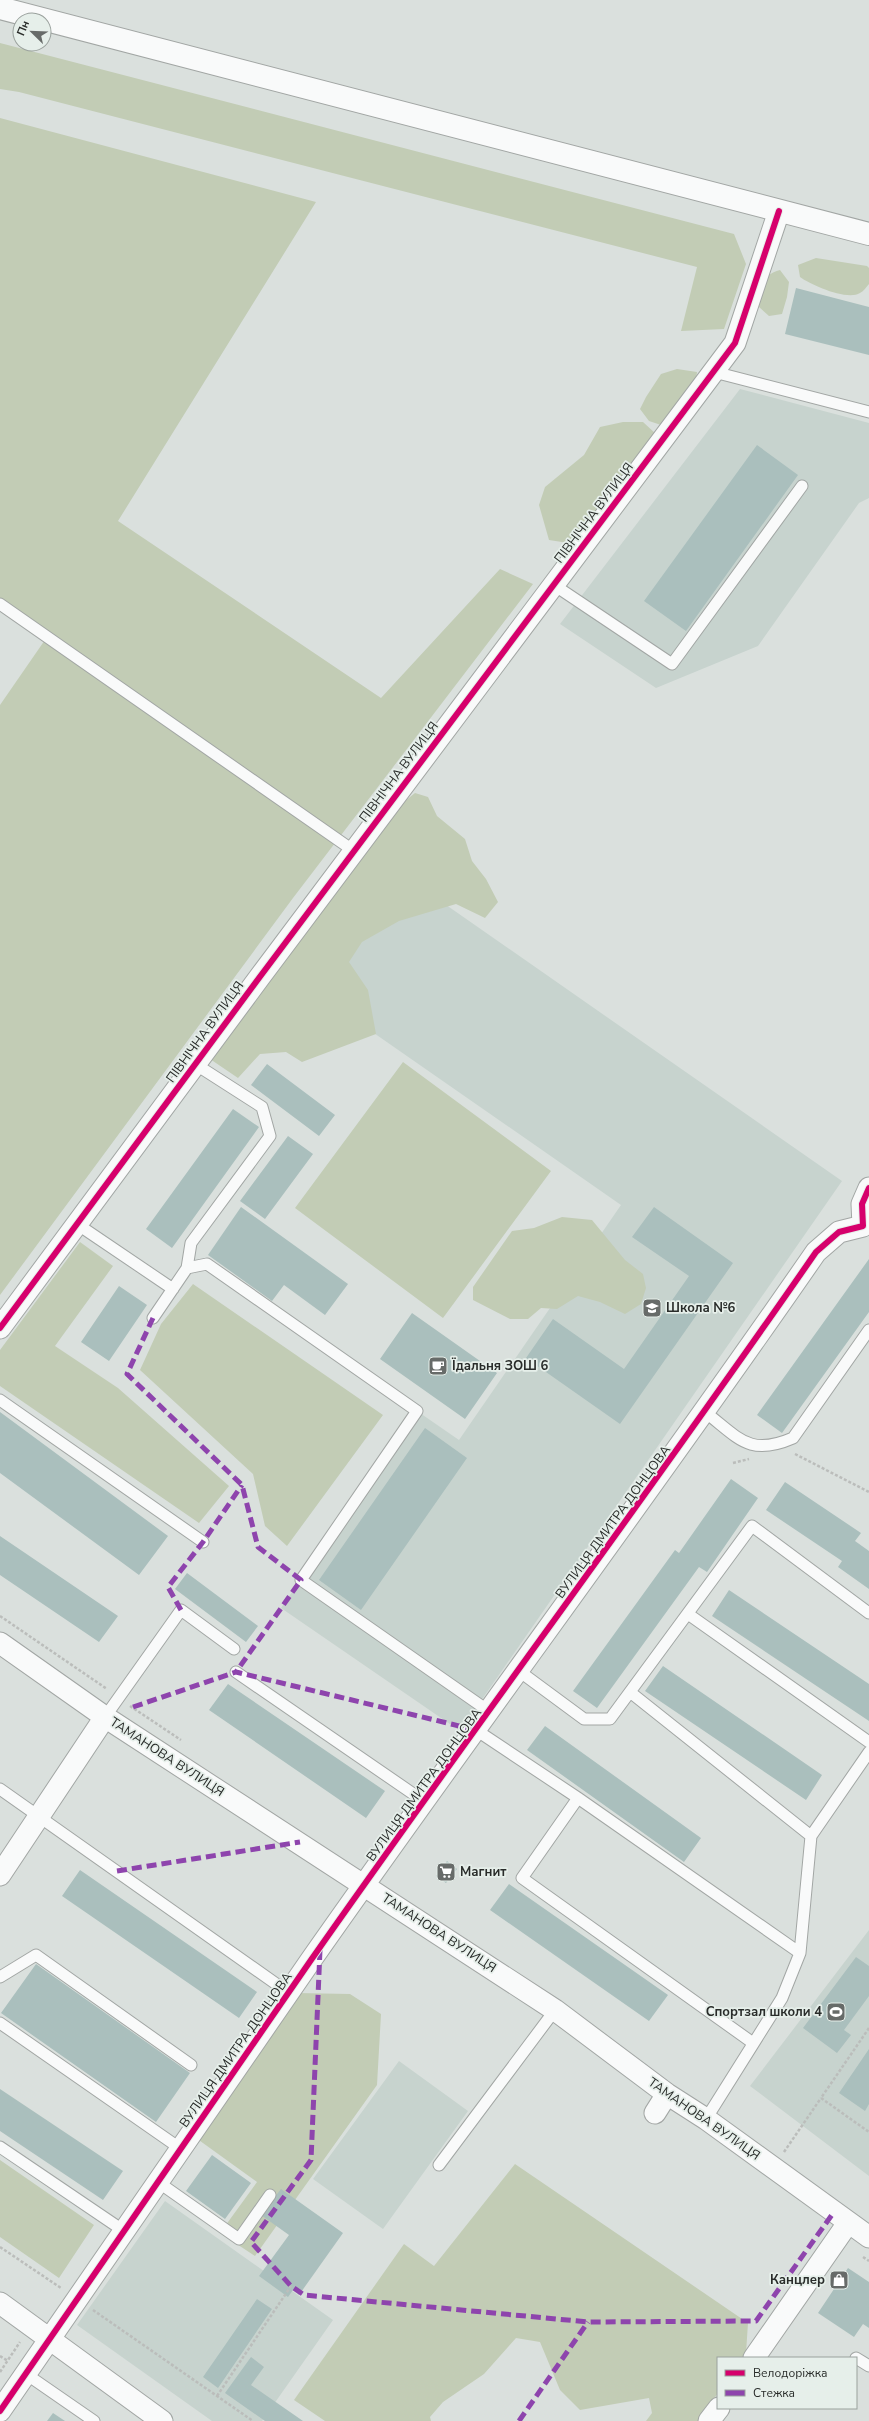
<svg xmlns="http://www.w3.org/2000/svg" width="869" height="2421" font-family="'Nunito Sans',sans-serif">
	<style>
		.built { fill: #c7d3ce }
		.green { fill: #c2ccb5 }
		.building { fill: #aabfbd }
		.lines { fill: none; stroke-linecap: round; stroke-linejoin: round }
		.lane-casing { stroke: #a2a6a4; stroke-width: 13 }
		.street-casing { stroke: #a2a6a4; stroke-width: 23 }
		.secondary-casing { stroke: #a2a6a4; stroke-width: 24 }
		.path { stroke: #bbbdbb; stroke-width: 2.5; stroke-dasharray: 3 2; stroke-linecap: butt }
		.lane { stroke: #f9fafa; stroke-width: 11 }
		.street { stroke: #f9fafa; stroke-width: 21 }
		.secondary { stroke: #f9fafa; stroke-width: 22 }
		.quiet { stroke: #8e44ad; stroke-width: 5; stroke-dasharray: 10 5; stroke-linecap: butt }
		.cycleway-casing { stroke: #e6efea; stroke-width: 8 }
		.cycleway { stroke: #d6006c; stroke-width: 6 }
		.labels { text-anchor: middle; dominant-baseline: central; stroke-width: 3.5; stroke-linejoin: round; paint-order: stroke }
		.street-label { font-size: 13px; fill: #292c2a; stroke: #e6efea }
		.poi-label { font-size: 13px; font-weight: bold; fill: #292c2a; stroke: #e6efea; text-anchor: start }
	</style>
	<rect width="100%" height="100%" fill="#dae0dd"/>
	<path class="built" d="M740 389 869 423V498L859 503 758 646 656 688 560 624Z
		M386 863 842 1181 460 1731 281 1608 417 1411 459 1440 621 1205 302 983Z
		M869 1930V2176L750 2086Z
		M399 2061 468 2111 383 2229 313 2179Z
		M165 2201 333 2320 262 2421H212L77 2325Z"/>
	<path class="green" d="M0 43 734 234 746 264 724 329 681 331 697 267 19 92 0 89Z
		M0 118 316 202 118 521 381 698 500 569 533 584 293 898 0 1295V705L47 637 0 606Z
		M816 258 867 266 869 268V284C866 287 864 291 860 293 847 301 811 285 800 277L798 265Z
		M780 270 789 282 787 297 782 314 769 316 759 307C758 290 762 274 780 270Z
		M677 369 697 372 696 380 661 425 649 421 640 409 646 397 661 374Z
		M623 422H643L656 434 575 544 549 540 539 505 545 487 584 455 600 427Z
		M415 793 428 797 437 816 465 839 472 861 486 879 498 902 485 918 456 904 399 921 362 942 349 962 368 990 376 1034 302 1062 286 1052 260 1054 238 1078 210 1059 399 806Z
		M403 1062 551 1171 443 1318 295 1208Z
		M562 1217 592 1220 625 1260 643 1274 646 1288 641 1304 625 1314 600 1302 578 1296 557 1309 541 1308 528 1319H510L473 1300V1287L512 1231 534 1228Z
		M80 1242 113 1266 55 1346 118 1388 229 1486 199 1523 0 1386V1350Z
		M193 1284 383 1415 287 1546 265 1526 253 1474 140 1370 161 1324Z
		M296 1993 350 1994 381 2014 377 2085 255 2256 220 2233 257 2182 196 2138Z
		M0 2160 94 2225 59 2278 0 2237Z
		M515 2164 748 2323 746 2353 743 2358H718V2393L698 2421H646L652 2413 649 2398 580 2410 560 2390 540 2342 516 2338 484 2374 443 2402 430 2417 431 2421H325L294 2400 404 2244 434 2266Z"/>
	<path class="building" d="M796 288 869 307V355L785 334Z
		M757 445 798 475 686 631 644 601Z
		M267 1064 335 1115 319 1136 251 1085Z
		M233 1109 259 1127 172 1248 146 1229Z
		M288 1136 313 1154 265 1219 240 1201Z
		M241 1207 348 1284 325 1315 284 1285 272 1301 208 1255Z
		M654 1207 733 1263 620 1424 526 1358 553 1319 624 1369 689 1276 632 1237Z
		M869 1259V1312L782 1433 757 1415Z
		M119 1286 147 1305 109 1361 81 1342Z
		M412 1313 497 1373 465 1419 380 1359Z
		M0 1412 168 1536 139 1575 0 1473Z
		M425 1428 467 1458 361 1610 319 1580Z
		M731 1479 758 1498 707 1572 699 1567 597 1708 573 1691 675 1550 679 1553Z
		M785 1482 861 1533 855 1541 869 1551V1589L838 1567 842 1561 766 1510Z
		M0 1536 118 1616 99 1642 0 1575Z
		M187 1573 258 1626 246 1642 175 1589Z
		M729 1590 869 1684V1721L712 1616Z
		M663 1666 822 1775 806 1800 645 1691Z
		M228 1684 385 1791 366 1818 209 1710Z
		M545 1726 701 1838 684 1862 527 1750Z
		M447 1861 457 1869 446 1883 436 1876Z
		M80 1870 257 1992 239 2018 62 1896Z
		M509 1884 668 1995 649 2021 490 1910Z
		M856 1957 869 1966V1996L844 2030 851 2035 837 2053 803 2028Z
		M36 1964 190 2073 156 2122 1 2013Z
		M869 2049V2104L865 2111 839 2093Z
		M0 2089 123 2171 103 2200 0 2131Z
		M212 2155 251 2183 225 2219 186 2191Z
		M281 2189 343 2233 299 2295 293 2290 288 2297 259 2276 289 2235 261 2215Z
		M848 2268 869 2282V2328L863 2324 854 2337 818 2313Z
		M257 2299 272 2309 218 2388 203 2377Z
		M251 2357 264 2367 251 2385 303 2421H265L225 2393Z
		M53 2413 65 2421H47Z"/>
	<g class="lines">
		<defs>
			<path id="lane" d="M714 372 869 412
				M554 585 672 664 802 486
				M0 604 354 851
				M77 1224 173 1289
				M187 1268 207 1264 417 1411 301 1580 490 1712
				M153 1318 187 1268 191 1243 270 1136 262 1107 195 1064
				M0 1400 203 1542
				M705 1412C739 1438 749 1457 793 1438L869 1330
				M688 1614 869 1742
				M519 1671 584 1719H610L752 1526 869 1613
				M236 1672 425 1802
				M630 1692 811 1836
				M105 1717 181 1610 234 1649
				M476 1730 578 1798 800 1953
				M0 1789 289 1993
				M578 1798 522 1878 753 2043
				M0 1977 36 1955 191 2065
				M0 2023 181 2149
				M706 2119 782 1998 800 1953 811 1836 869 1752
				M0 2147 124 2231
				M439 2165 555 2010
				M158 2182 239 2239 270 2195
				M856 2358 869 2366
				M26 2374 94 2421"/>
			<path id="street" d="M0 1328 259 978 735 343 779 211
				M0 1643 105 1717 555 2010 667 2094 706 2119 869 2237
				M0 1875 105 1717
				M655 2113 667 2094
				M0 2303 162 2421
				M754 2358 848 2223
				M0 2411C104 2261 207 2110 311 1960 477 1723 651 1491 816 1252L839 1232 863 1226 862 1204 869 1188
				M709 2421 719 2408"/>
			<path id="secondary" d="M0 8 869 234"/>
		</defs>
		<use href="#lane" class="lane-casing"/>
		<use href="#street" class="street-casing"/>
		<use href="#secondary" class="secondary-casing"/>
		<path class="path" d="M795 1454 869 1492
			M733 1463 749 1459
			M0 1616 107 1689
			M130 1706 181 1740
			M869 2028 821 2098 869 2132
			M784 2152 821 2098
			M0 2247 61 2288
			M863 2257 869 2261
			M93 2310 253 2421
			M0 2356 8 2361
			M0 2372 20 2342
			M217 2396 291 2286"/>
		<use href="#lane" class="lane"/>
		<use href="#street" class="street"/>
		<use href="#secondary" class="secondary"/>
		<path class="quiet" d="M153 1318 127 1374 242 1485 258 1547 301 1580 236 1672
			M181 1610 168 1587 203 1542 242 1485
			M133 1707 236 1672 476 1730
			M117 1871 300 1842
			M320 1950 311 2160 251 2242 291 2286 304 2295 588 2322 756 2321 834 2212
			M519 2421 588 2322"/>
		<defs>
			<path id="cycleway" d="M0 1328 259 978 735 343 779 211
				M0 2411C104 2261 207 2110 311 1960 477 1723 651 1491 816 1252L839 1232 863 1226 862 1204 869 1188"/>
		</defs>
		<use href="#cycleway" class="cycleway-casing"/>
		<use href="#cycleway" class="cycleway"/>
	</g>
	<defs>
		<symbol id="school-square" viewBox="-11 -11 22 22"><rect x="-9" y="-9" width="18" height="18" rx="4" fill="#676b69" stroke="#e6efea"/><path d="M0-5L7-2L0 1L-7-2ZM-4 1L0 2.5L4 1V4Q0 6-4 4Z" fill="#fff"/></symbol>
		<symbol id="cafe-square" viewBox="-11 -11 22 22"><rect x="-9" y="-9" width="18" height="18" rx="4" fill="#676b69" stroke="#e6efea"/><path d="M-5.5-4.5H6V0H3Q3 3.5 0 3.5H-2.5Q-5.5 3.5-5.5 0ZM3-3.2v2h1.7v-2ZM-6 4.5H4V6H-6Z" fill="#fff"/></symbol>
		<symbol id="supermarket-square" viewBox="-11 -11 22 22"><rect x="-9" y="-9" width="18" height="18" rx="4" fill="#676b69" stroke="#e6efea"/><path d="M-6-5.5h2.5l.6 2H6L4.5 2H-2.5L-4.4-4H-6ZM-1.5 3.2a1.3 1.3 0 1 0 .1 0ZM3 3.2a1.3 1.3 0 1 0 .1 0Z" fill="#fff"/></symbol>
		<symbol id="stadium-square" viewBox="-11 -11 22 22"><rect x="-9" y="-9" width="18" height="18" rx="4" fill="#676b69" stroke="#e6efea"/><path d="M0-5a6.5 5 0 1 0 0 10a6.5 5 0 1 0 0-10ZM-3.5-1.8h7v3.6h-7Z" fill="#fff"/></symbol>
		<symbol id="shop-square" viewBox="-11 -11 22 22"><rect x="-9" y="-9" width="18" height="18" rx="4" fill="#676b69" stroke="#e6efea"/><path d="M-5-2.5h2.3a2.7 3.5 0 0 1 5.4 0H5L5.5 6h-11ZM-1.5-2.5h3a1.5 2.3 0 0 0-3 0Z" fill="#fff"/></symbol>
	</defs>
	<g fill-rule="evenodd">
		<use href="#school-square" x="641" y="1297" width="22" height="22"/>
		<use href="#cafe-square" x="427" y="1355" width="22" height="22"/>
		<use href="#supermarket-square" x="435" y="1861" width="22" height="22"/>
		<use href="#stadium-square" x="825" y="2001" width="22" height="22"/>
		<use href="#shop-square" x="828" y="2269" width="22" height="22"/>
	</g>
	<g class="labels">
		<g class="street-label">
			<text transform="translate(594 513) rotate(-53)">ПІВНІЧНА ВУЛИЦЯ</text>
			<text transform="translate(399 772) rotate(-53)">ПІВНІЧНА ВУЛИЦЯ</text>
			<text transform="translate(205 1032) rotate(-54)">ПІВНІЧНА ВУЛИЦЯ</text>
			<text transform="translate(613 1522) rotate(-54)">ВУЛИЦЯ ДМИТРА ДОНЦОВА</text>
			<text transform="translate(167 1757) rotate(33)">ТАМАНОВА ВУЛИЦЯ</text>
			<text transform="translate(424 1785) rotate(-54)">ВУЛИЦЯ ДМИТРА ДОНЦОВА</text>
			<text transform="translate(439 1933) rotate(33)">ТАМАНОВА ВУЛИЦЯ</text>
			<text transform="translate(236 2050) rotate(-55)">ВУЛИЦЯ ДМИТРА ДОНЦОВА</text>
			<text transform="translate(704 2119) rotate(35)">ТАМАНОВА ВУЛИЦЯ</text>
		</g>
		<g class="poi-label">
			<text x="666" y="1308">Школа №6</text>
			<text x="452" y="1366">Їдальня ЗОШ 6</text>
			<text x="460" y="1872">Магнит</text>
			<text x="822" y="2012" text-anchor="end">Спортзал школи 4</text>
			<text x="825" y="2280" text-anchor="end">Канцлер</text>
		</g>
	</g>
	<rect x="717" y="2357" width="140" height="52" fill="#e6efea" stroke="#9aa19d"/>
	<rect x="725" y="2370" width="20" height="6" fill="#d6006c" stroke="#9aa19d"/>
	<text x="753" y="2377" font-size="12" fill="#292c2a">Велодоріжка</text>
	<rect x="725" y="2390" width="20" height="6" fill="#8e44ad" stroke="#9aa19d"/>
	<text x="753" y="2397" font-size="12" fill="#292c2a">Стежка</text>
	<g transform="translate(32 32) rotate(293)"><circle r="19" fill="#e6efea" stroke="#9aa19d"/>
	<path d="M0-3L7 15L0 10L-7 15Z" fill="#676b69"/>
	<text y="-6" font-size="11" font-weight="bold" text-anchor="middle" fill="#292c2a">Пн</text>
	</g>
</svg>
